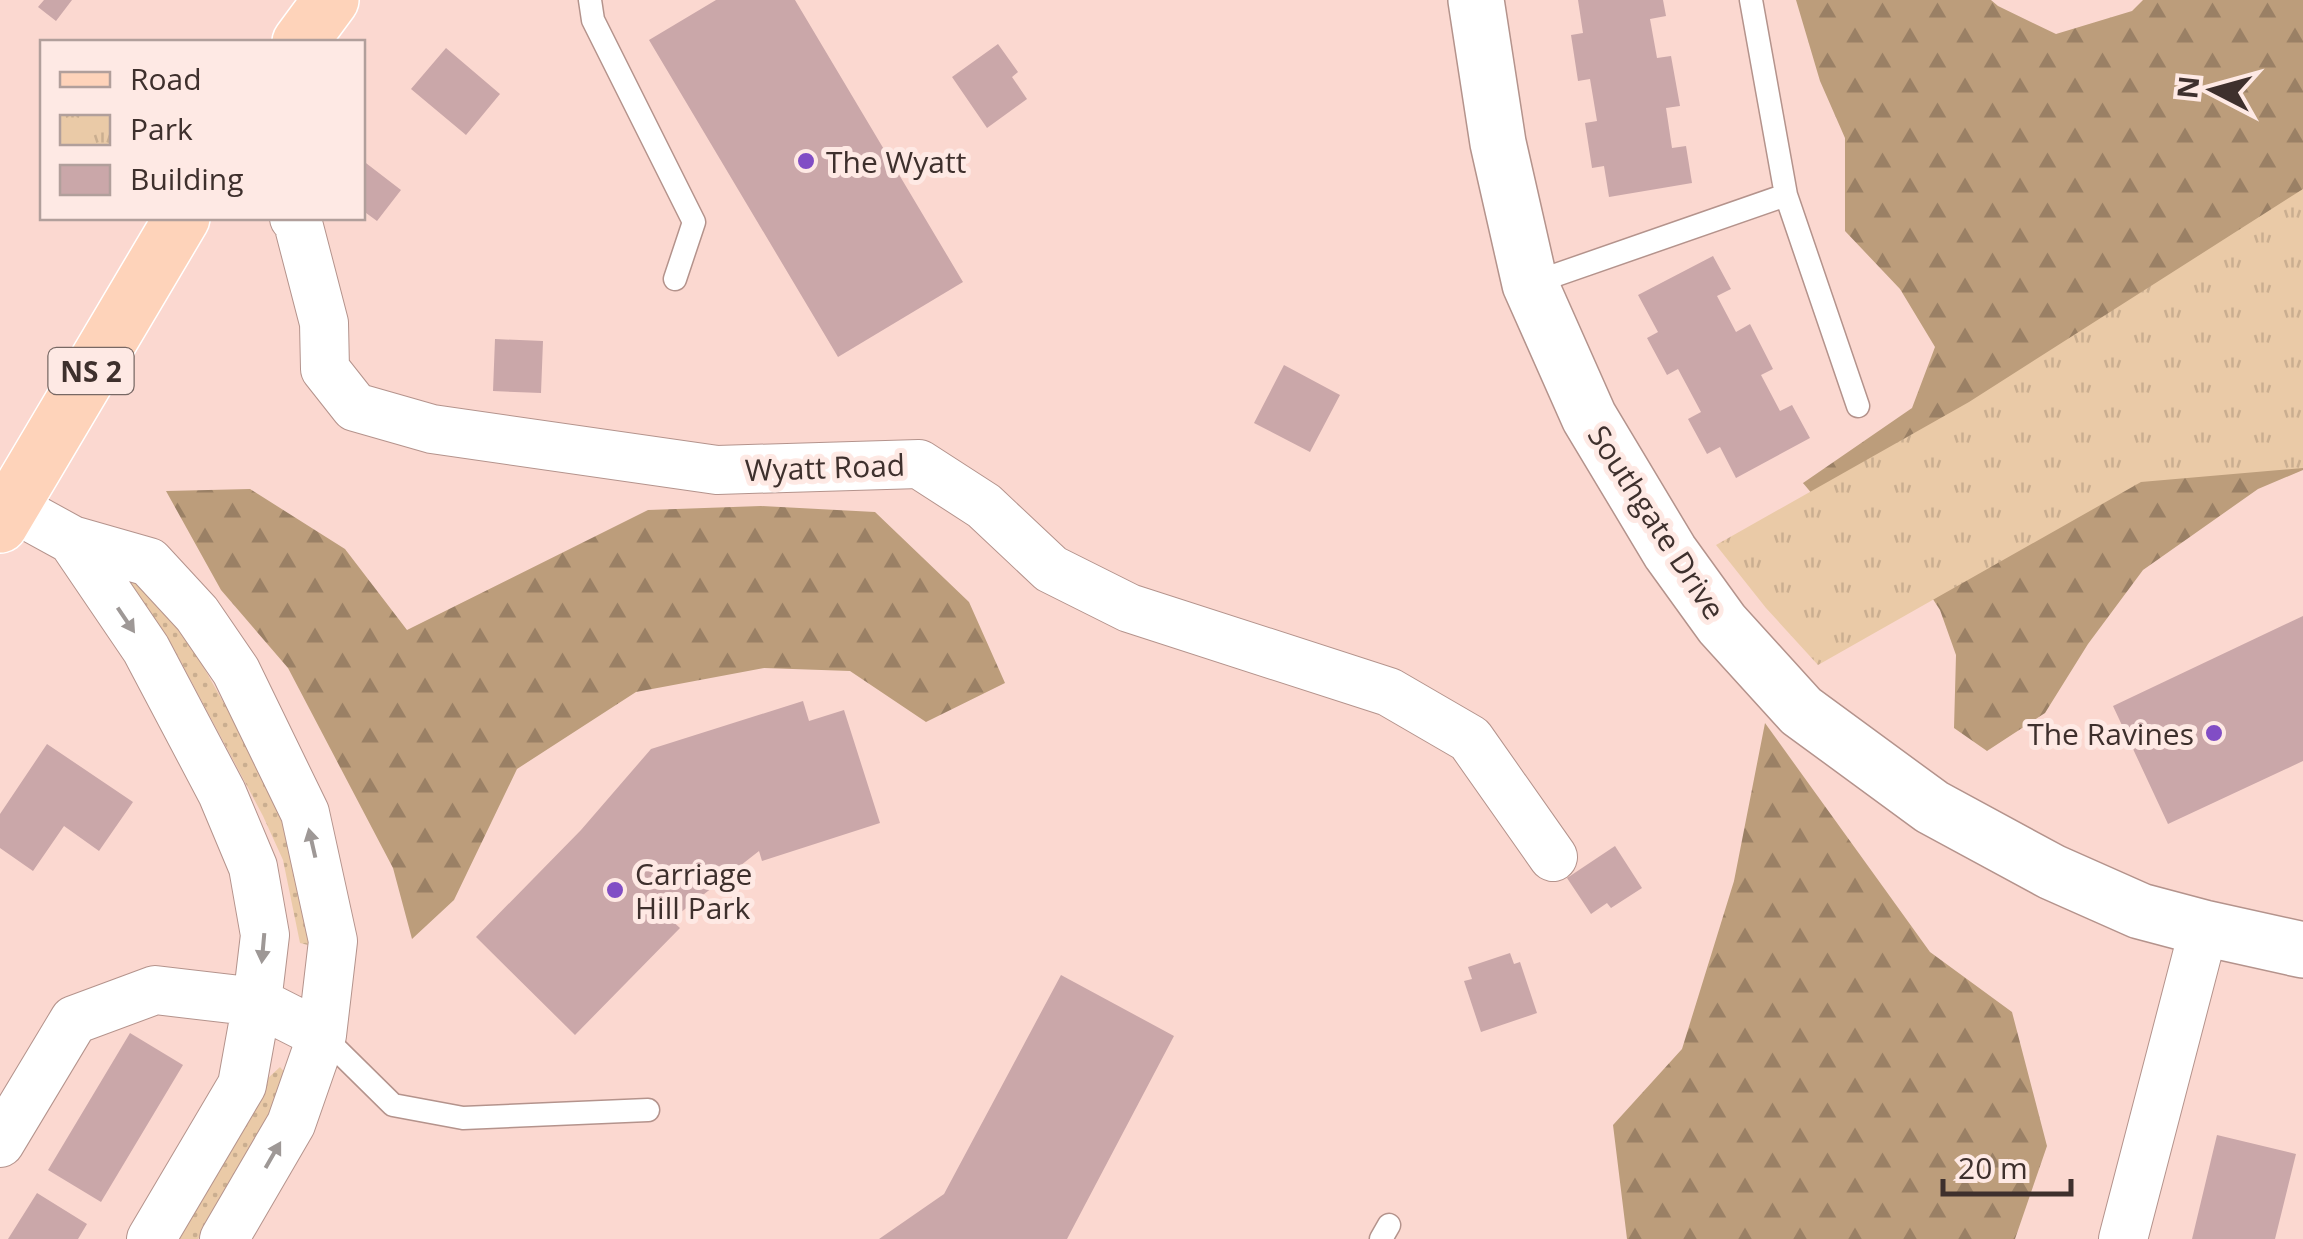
<svg xmlns="http://www.w3.org/2000/svg" width="2303" height="1239" font-family="'Open Sans',sans-serif">
	<style>
		.grass { fill: url(#grass-dots) }
		.forest { fill: url(#forest-firs) }
		.park { fill: url(#park-tufts) }
		.building { fill: #caa7a9 }
		.lines { fill: none; stroke-linecap: round; stroke-linejoin: round }
		.service-casing { stroke: #b4938c; stroke-width: 25 }
		.minor-casing { stroke: #b4938c; stroke-width: 50 }
		.tertiary-casing { stroke: #b4938c; stroke-width: 58 }
		.primary-casing { stroke: #fff; stroke-width: 58 }
		.service { stroke: #fff; stroke-width: 22 }
		.minor { stroke: #fff; stroke-width: 48 }
		.tertiary { stroke: #fff; stroke-width: 55 }
		.primary { stroke: #fed3ba; stroke-width: 55 }
		.oneway { fill: #9e9896 }
		.poi-dot { fill: #814dc5; stroke: #fee9e4; stroke-width: 4 }
		.labels { text-anchor: middle; dominant-baseline: central; stroke-width: 10; stroke-linejoin: round; paint-order: stroke }
		.shield { fill: #fee9e4; stroke: #786864; stroke-width: 2.5 }
		.shield-label { font-size: 28px; font-weight: bold; fill: #3e302d }
		.poi-label { font-size: 30px; fill: #3e302d; stroke: #fee9e4; text-anchor: start }
		.street-label { font-size: 30px; fill: #3e302d; stroke: #fee9e4 }
	</style>
	<defs>
		<pattern id="grass-dots" width="8" height="8" patternUnits="userSpaceOnUse" patternTransform="scale(2.5)"><rect width="8" height="8" fill="#eacaa7"/><path d="M2 2h.1M6 6h.1" fill="none" stroke="#caae90" stroke-width="1.8" stroke-linecap="round"/></pattern>
		<pattern id="forest-firs" width="22" height="20" patternUnits="userSpaceOnUse" patternTransform="scale(2.5)"><rect width="22" height="20" fill="#bc9d7b"/><path d="M5 1l3.5 6h-7zM16 11l3.5 6h-7z" fill="#9a8065"/></pattern>
		<pattern id="park-tufts" width="24" height="20" patternUnits="userSpaceOnUse" patternTransform="scale(2.5)"><rect width="24" height="20" fill="#eacaa7"/><path d="M3 7l-1-3M5 7V3M7 7l1-3M15 17l-1-3M17 17v-4M19 17l1-3" fill="none" stroke="#caae90"/></pattern>
	</defs>
	<rect width="100%" height="100%" fill="#fbd8d0"/>
	<path class="grass" d="M117 568 147 586 173 613 278 799 312 946 300 943 283 860 263 816 174 649Z
		M280 1067 288 1076 286 1088 198 1239H177L267 1079Z"/>
	<path class="forest" d="M1796 0H1991L1998 6 2056 34 2132 11 2143 0H2303V470L2258 489 2143 570 2088 644 2045 713 1987 751 1954 728 1956 655 1940 610 1899 547 1839 526 1803 483 1912 408 1935 347 1900 289 1845 231V138L1820 81Z
		M250 489 345 549 407 630 648 510 761 506 875 512 969 602 1005 683 926 722 850 671 764 668 636 692 517 769 454 900 412 939 393 868 288 668 221 590 166 491Z
		M1765 723 1930 952 2012 1012 2047 1146 2015 1239H1627L1613 1125 1682 1049 1734 881Z"/>
	<path class="park" d="M2303 189V468L2141 482 1818 665 1766 608 1716 545 1969 402Z"/>
	<path class="building" d="M44 0H72L56 21 38 7Z
		M716 0H795L963 282 838 357 649 40Z
		M1578 0H1663L1666 16 1650 19 1657 58 1671 56 1680 106 1666 108 1672 148 1686 146 1692 183 1609 197 1604 166 1592 168 1585 123 1597 121 1590 79 1578 81 1571 35 1583 33Z
		M998 44 1018 72 1012 77 1027 99 987 128 952 77Z
		M446 48 500 94 466 135 411 89Z
		M362 160 401 190 377 221 362 210Z
		M1713 256 1731 289 1717 296 1736 332 1750 324 1773 369 1761 375 1780 411 1792 405 1810 438 1736 478 1720 447 1707 454 1688 419 1701 412 1678 369 1667 375 1647 338 1658 332 1638 295Z
		M495 339 543 341 541 393 493 391Z
		M1284 365 1340 395 1310 452 1254 423Z
		M2303 616V761L2168 824 2113 706Z
		M803 701 809 721 844 710 880 823 762 861 759 851 671 920 680 928 575 1035 476 937 581 830 651 749Z
		M47 744 133 802 99 851 64 826 33 871 0 848V814Z
		M1615 846 1642 888 1611 908 1607 903 1591 914 1567 878Z
		M1510 953 1514 964 1520 962 1537 1013 1481 1032 1464 981 1472 979 1468 967Z
		M1061 975 1174 1036 1067 1239H879L944 1194Z
		M130 1033 183 1065 101 1202 48 1170Z
		M2217 1135 2296 1154 2275 1239H2192Z
		M37 1193 87 1224 78 1239H8Z"/>
	<g class="lines">
		<defs>
			<path id="service" d="M590 0 593 20 694 222 675 279
				M1751 0 1786 195 1858 406
				M1530 284 1786 195
				M322 1035 393 1105 463 1118 648 1110
				M1381 1239 1389 1225"/>
			<path id="minor" d="M294 218 298 223 324 323 325 369 355 407 432 429 717 470 919 464 984 506 1051 569 1129 608 1389 692 1470 739 1553 857
				M10 506 72 540 149 562 197 614 236 671 305 813 333 941 322 1035 291 1124 224 1239
				M72 540 146 649 222 793 253 867 265 935 257 1002 242 1085 151 1239
				M0 1143 74 1020 155 990 257 1002 322 1035
				M2123 1239 2204 928"/>
			<path id="tertiary" d="M1476 0 1498 143 1530 284 1589 417 1670 552 1722 624 1801 711 1932 807 2052 872 2140 911 2204 928 2303 950"/>
			<path id="primary" d="M300 42 331 0
				M0 525 182 218"/>
		</defs>
		<use href="#service" class="service-casing"/>
		<use href="#minor" class="minor-casing"/>
		<use href="#tertiary" class="tertiary-casing"/>
		<use href="#primary" class="primary-casing"/>
		<use href="#service" class="service"/>
		<use href="#minor" class="minor"/>
		<use href="#tertiary" class="tertiary"/>
		<use href="#primary" class="primary"/>
	</g>
	<defs><path id="oneway-solid" d="M-6-.8H1V-3.2L6.5 0L1 3.2V.8H-6Z" transform="scale(2.5)"/></defs>
	<g class="oneway">
		<use href="#oneway-solid" transform="translate(126 620) rotate(56)"/>
		<use href="#oneway-solid" transform="translate(312 843) rotate(-103)"/>
		<use href="#oneway-solid" transform="translate(263 948) rotate(95)"/>
		<use href="#oneway-solid" transform="translate(273 1155) rotate(-60)"/>
	</g>
	<g class="poi-dot">
		<circle cx="806" cy="161" r="10"/>
		<circle cx="2214" cy="733" r="10"/>
		<circle cx="615" cy="890" r="10"/>
	</g>
	<g class="labels">
		<rect class="shield" x="48.5" y="348" width="85" height="46" rx="8"/>
		<g class="shield-label">
			<text x="91" y="371">NS 2</text>
		</g>
		<g class="poi-label">
			<text x="826" y="161">The Wyatt</text>
			<text x="2194" y="733" text-anchor="end">The Ravines</text>
			<text x="635" y="873">Carriage<tspan x="635" dy="34">Hill Park</tspan></text>
		</g>
		<g class="street-label">
			<text transform="translate(825 467) rotate(-2)">Wyatt Road</text>
			<text transform="translate(1657 522) rotate(57)">Southgate Drive</text>
		</g>
	</g>
	<rect x="40" y="40" width="325" height="180" fill="#fee9e4" stroke="#b19f9b" stroke-width="2.5"/>
	<rect x="60" y="72" width="50" height="15" fill="#fed3ba" stroke="#b19f9b" stroke-width="2.5"/>
	<text x="130" y="90" font-size="30" fill="#3e302d">Road</text>
	<rect x="60" y="115" width="50" height="30" fill="url(#park-tufts)" stroke="#b19f9b" stroke-width="2.5"/>
	<text x="130" y="140" font-size="30" fill="#3e302d">Park</text>
	<rect x="60" y="165" width="50" height="30" fill="#caa7a9" stroke="#b19f9b" stroke-width="2.5"/>
	<text x="130" y="190" font-size="30" fill="#3e302d">Building</text>
	<g transform="translate(2213 90) rotate(276)" stroke="#fee9e4" stroke-width="8" paint-order="stroke">
	<path d="M0-8L18 38L0 25L-18 38Z" fill="#3e302d"/>
	<text y="-15" font-size="28" font-weight="bold" text-anchor="middle" fill="#3e302d">N</text>
	</g>
	<path d="M1943 1179v15h128v-15" fill="none" stroke="#3e302d" stroke-width="5"/>
	<text x="1958" y="1179" font-size="30" fill="#3e302d" stroke="#fee9e4" stroke-width="8" paint-order="stroke">20 m</text>
</svg>
